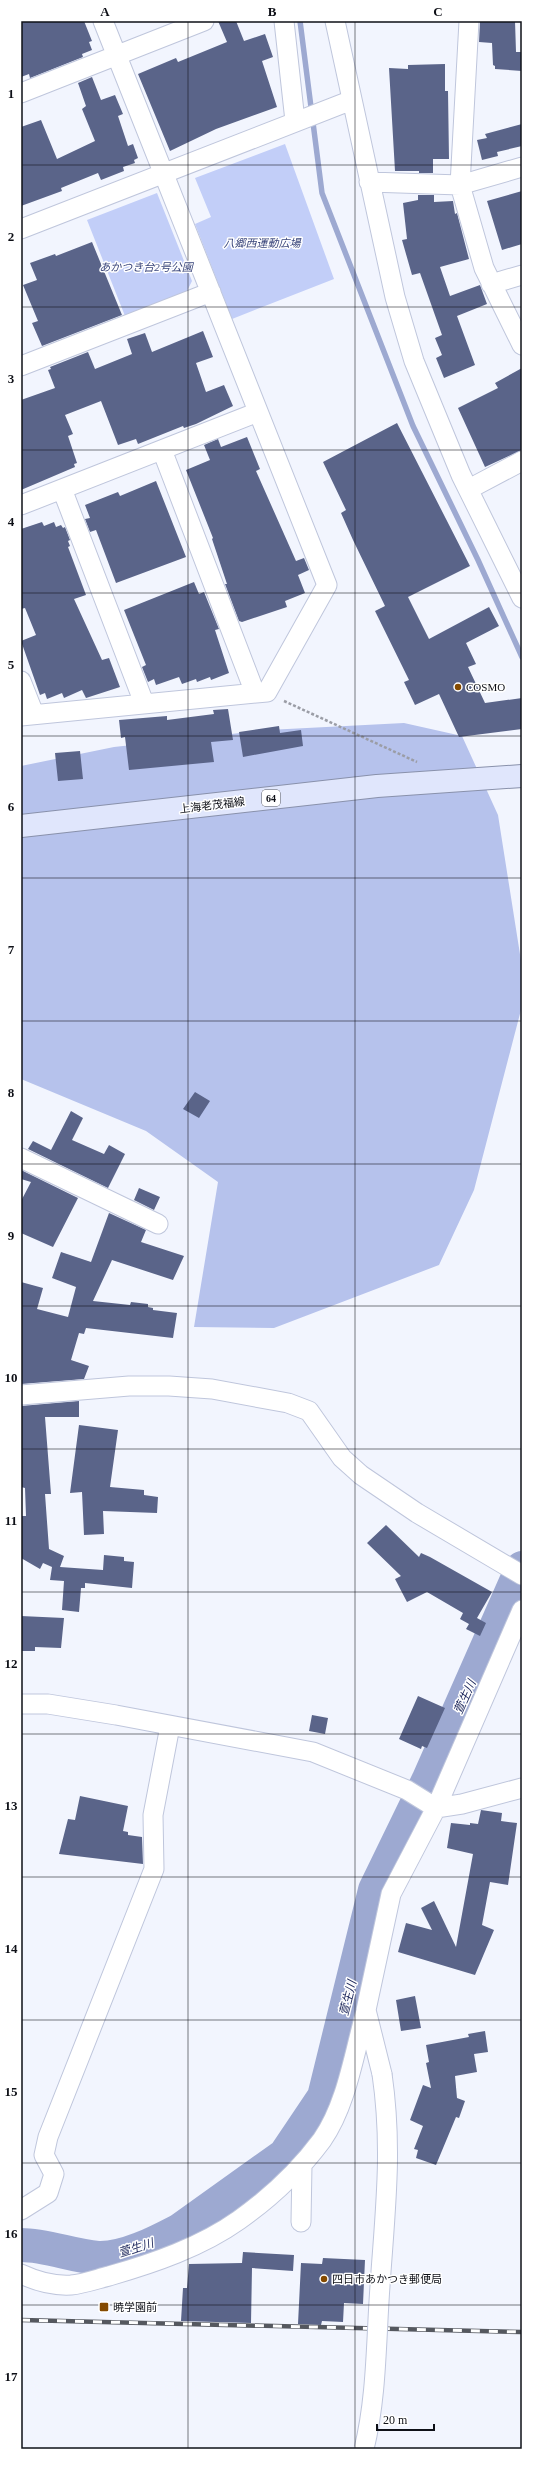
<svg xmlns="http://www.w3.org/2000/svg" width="543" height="2470" font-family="'Times New Roman','Noto Sans JP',serif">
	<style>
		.green { fill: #c2cef8 }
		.forest { fill: #b6c2ec }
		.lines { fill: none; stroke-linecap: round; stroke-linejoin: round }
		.stream { stroke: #9da9d1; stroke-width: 5.5 }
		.river { stroke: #9da9d1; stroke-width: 34 }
		.building { fill: #5a6489 }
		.minor-casing { stroke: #bfc6dc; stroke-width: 21 }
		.major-casing { stroke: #8991ab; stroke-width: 24 }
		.path { stroke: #9b9da6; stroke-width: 2.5; stroke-dasharray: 3 2; stroke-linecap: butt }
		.minor { stroke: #fff; stroke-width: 19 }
		.major { stroke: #e0e6fc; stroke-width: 22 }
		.rail-casing { stroke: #55585f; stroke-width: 4.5 }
		.rail { stroke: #fff; stroke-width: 3; stroke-dasharray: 9; stroke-linecap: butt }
		.minor-bridge-casing { stroke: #bfc6dc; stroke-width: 21; stroke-linecap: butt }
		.minor-bridge { stroke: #fff; stroke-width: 19 }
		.grid { fill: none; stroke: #0e1017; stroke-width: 1; stroke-opacity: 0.55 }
		.poi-dot { fill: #844a00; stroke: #fff; stroke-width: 1.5 }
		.labels { text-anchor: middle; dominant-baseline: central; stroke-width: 3; stroke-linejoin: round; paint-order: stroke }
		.shield { fill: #fff; stroke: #56585d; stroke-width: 1 }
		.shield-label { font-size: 10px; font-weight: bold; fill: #0e1017 }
		.park-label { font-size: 11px; font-style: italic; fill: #3b477c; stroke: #fff }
		.poi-label { font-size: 11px; fill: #0e1017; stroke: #fff; text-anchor: start }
		.street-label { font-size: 11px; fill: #0e1017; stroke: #fff }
		.water-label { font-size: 12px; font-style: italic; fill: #242e61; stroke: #fff }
		.neatline { fill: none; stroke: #0e1017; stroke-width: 1.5 }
		.grid-label { font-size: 13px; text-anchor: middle; font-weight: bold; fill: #0e1017 }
	</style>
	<rect width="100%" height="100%" fill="#f2f5fe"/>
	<path class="green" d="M285 144 334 279 232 319 195 224 211 217 195 178Z
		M157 193 192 281 186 293 125 316 87 220Z"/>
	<path class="forest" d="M404 723 462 736 498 815 522 967V1006L474 1190 439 1265 274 1328 194 1327 218 1182 146 1131 21 1079V766L114 747 268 730Z"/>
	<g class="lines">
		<path class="stream" d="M300 21 322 193 413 426 478 560 522 657"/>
		<path class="river" d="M21 2245C47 2245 72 2256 98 2258 125 2259 157 2242 180 2230L285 2155 324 2097 375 1890 428 1781 522 1568"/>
	</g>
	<path class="building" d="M21 21H84L92 41 89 42 92 50 82 54 83 57 30 78 29 74 21 77Z
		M218 21H236L244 41 265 34 273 57 262 61 277 107 216 129 170 151 138 74 176 58 178 62 227 42Z
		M480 21H515L516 52H522V71L495 69V66L493 65 492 43 479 42Z
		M445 64V91H448L449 159H433V173H419V171H395L389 68 408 69V65Z
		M92 77 101 100 115 95 123 114 118 116 128 146 133 144 138 158 134 160 135 163 123 167 124 171 101 180 98 173 61 188 62 191 21 206V127L41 120 57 159 95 141 82 109 86 106 78 83Z
		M522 124V146L497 152 498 156 482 160 477 140 487 138 485 134Z
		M522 191V244L502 250 487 201Z
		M418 195H434V202L453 201 455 214 457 213 469 259 440 267 450 296 480 285 487 304 457 316 475 365 444 378 436 358 442 355 435 338 442 335 420 273 412 275 402 240 407 239 403 203 418 200Z
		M92 242 122 315 42 346 32 323 38 321 23 285 37 280 30 263 55 254 56 256Z
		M203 331 213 357 196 363 206 392 224 385 233 406 196 424 184 428 183 426 138 444 136 439 118 445 101 401 65 415 73 434 68 436 77 463 74 464 75 467 21 490V400L55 388 48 370 51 369 50 367 88 352 95 369 132 354 127 339 145 333 152 352Z
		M522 368V450L485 467 458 408 498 388 495 383Z
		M397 423 470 566 408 597 429 639 489 607 499 626 466 643 476 664 468 667 485 703 522 698V729L459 737 439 694 415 705 404 682 409 680 375 611 385 606 353 540 341 513 346 510 323 462Z
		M247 437 260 469 256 471 296 561 304 558 309 570 298 575 305 593 285 601 287 607 242 622 239 621 225 584H227L212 539 213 538 186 470 210 460 204 445 218 439 221 447Z
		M156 481 186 557 116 583 96 530 90 532 85 519 90 518 85 505 118 492 120 496Z
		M42 522 44 526 54 522 56 527 61 525 63 528 65 527 70 540 68 541 70 546 68 547 86 595 74 599 102 660 109 658 120 687 86 698 82 690 64 698 62 693 47 699 45 693 40 695 21 641 36 635 25 608 21 609V529Z
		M194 582 199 594 204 592 219 629 215 630 229 673 211 680 210 677 197 682 196 679 182 684 179 677 156 685 154 679 148 682 142 667 146 665 124 610Z
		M228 709 233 740 211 742 214 762 129 770 125 737 121 738 119 720 167 716V720L214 714 213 710Z
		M279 726 280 733 301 730 303 746 243 757 239 732Z
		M80 751 83 779 58 781 55 753Z
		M195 1092 210 1101 199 1118 183 1109Z
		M71 1111 83 1118 72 1140 104 1154 109 1145 125 1154 108 1188 28 1149 33 1141 51 1150Z
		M21 1170 78 1198 53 1247 21 1233V1201L31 1182 21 1179Z
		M139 1188 160 1197 154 1210 134 1200Z
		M109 1213 146 1230 141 1242 184 1256 173 1280 112 1260 93 1301 130 1305 131 1302 148 1304V1307L153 1308V1310L177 1313 173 1338 86 1328 84 1334 79 1333 71 1360 89 1366 84 1379 21 1384V1282L43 1288 37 1309 68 1317 76 1287 52 1278 61 1252 91 1262Z
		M79 1401V1417H45L51 1494H45L49 1549 64 1556 60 1567 103 1570 104 1555 124 1557V1561L134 1562 132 1588 85 1583V1588H81L79 1612 62 1610 64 1581 50 1580 52 1567 43 1563 40 1569 21 1558V1516H26L25 1488 21 1487V1406Z
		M79 1425 118 1430 110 1487 144 1490V1495L158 1497 157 1513 103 1511 104 1534 84 1535 82 1492 70 1493Z
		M386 1525 419 1557 421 1553 430 1557 492 1592 477 1618 486 1623 480 1636 466 1629 469 1624 460 1619 463 1613 427 1592 407 1602 395 1579 401 1576 367 1543Z
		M21 1616 64 1618 61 1648 35 1647V1651H21Z
		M418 1696 445 1708 427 1748 422 1746 421 1749 399 1739Z
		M312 1715 328 1718 325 1734 309 1731Z
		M80 1796 128 1806 123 1831 128 1832V1835L142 1837 143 1864 59 1854 68 1819 75 1820Z
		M481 1810 502 1813 501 1821 517 1823 508 1885 490 1882 482 1925 494 1930 475 1975 398 1952 406 1923 432 1930 421 1908 434 1901 456 1947 473 1854 447 1848 451 1823 470 1825V1823L478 1824Z
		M415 1996 421 2028 401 2031 396 2000Z
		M485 2031 488 2052 474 2054 477 2072 455 2076 457 2098 465 2101 459 2118 456 2117 436 2165 416 2158 418 2150 414 2149 423 2126 410 2120 423 2085 431 2088 426 2063 429 2062 426 2045 469 2037 468 2034Z
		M243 2252 294 2255 293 2271 252 2268 251 2323 181 2321 183 2288H187L189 2264 242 2263Z
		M323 2258 365 2260 363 2304 344 2303 343 2322 322 2321 321 2325 298 2324 301 2263 322 2264Z"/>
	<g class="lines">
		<defs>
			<path id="minor" d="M284 21 295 121
				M335 21 395 297 414 361 461 475 522 598
				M469 21 460 185 484 268 522 345
				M21 93 204 21
				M369 182 460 185 522 167
				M21 229 352 100
				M491 284 522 275
				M21 366 211 292
				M162 450 255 693
				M62 489 144 703
				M469 489 522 461
				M21 505 258 412
				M21 681 34 714
				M21 716 267 692 327 585 103 21
				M21 1158 158 1224
				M21 1395 129 1386H169L212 1389 288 1403 309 1411 342 1458 361 1475 417 1513 522 1575
				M21 1704H48L116 1715 313 1752 407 1790 436 1808 462 1804 522 1788
				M382 2074 366 2010 391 1894 436 1808 522 1610
				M21 2210 48 2193 54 2174 44 2155 48 2137 154 1869 153 1815 170 1726
				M301 2222 302 2165
				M21 2274C36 2281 54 2286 71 2285 83 2284 97 2279 109 2276 154 2263 201 2247 239 2220 270 2198 299 2171 322 2140 347 2104 354 2053 366 2011"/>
			<path id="major" d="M21 826 377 786 522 776"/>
		</defs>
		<use href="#minor" class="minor-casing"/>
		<use href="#major" class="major-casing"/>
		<path class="path" d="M284 701 417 762"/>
		<use href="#minor" class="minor"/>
		<use href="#major" class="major"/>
		<defs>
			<path id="rail" d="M21 2320 522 2332"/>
		</defs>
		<use href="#rail" class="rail-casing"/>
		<use href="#rail" class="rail"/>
		<defs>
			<path id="minor-bridge" d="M364 2449C377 2396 376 2340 380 2286 385 2211 393 2149 382 2074"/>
		</defs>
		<use href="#minor-bridge" class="minor-bridge-casing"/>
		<use href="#minor-bridge" class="minor-bridge"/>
	</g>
	<path class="grid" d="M188 21V2449M355 21V2449M21 165H522M21 307H522M21 450H522M21 593H522M21 736H522M21 878H522M21 1021H522M21 1164H522M21 1306H522M21 1449H522M21 1592H522M21 1734H522M21 1877H522M21 2020H522M21 2163H522M21 2305H522"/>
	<g class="poi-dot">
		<circle cx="458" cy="687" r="4"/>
		<circle cx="324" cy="2279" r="4"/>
		<rect x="99" y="2302" width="10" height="10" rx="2"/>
	</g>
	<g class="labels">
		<rect class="shield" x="262" y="790" width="18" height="16" rx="3"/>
		<g class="shield-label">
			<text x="271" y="798">64</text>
		</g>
		<g class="park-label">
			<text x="262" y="243">八郷西運動広場</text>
			<text x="146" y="267">あかつき台2号公園</text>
		</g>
		<g class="poi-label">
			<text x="466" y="687">COSMO</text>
			<text x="332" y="2279">四日市あかつき郵便局</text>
			<text x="113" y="2307">暁学園前</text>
		</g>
		<g class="street-label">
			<text transform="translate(212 805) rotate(-7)">上海老茂福線</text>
		</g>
		<g class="water-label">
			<text transform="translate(465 1697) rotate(-66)">萱生川</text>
			<text transform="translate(348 1998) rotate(-76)">萱生川</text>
			<text transform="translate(136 2248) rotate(-18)">萱生川</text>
		</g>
	</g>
	<rect width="543" height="2470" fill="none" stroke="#ffffff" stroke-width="44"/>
	<path d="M377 2424v6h57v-6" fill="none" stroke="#0e1017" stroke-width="2"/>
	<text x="383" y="2424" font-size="12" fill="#0e1017" stroke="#ffffff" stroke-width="3" paint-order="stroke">20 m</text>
	<rect x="22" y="22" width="499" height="2426" class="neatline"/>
	<g class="grid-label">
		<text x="105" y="16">A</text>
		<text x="272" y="16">B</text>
		<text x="438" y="16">C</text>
		<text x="11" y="98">1</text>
		<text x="11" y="241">2</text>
		<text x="11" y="383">3</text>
		<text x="11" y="526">4</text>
		<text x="11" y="669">5</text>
		<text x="11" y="811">6</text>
		<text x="11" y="954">7</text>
		<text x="11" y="1097">8</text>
		<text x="11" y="1240">9</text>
		<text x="11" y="1382">10</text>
		<text x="11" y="1525">11</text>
		<text x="11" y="1668">12</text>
		<text x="11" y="1810">13</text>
		<text x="11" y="1953">14</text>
		<text x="11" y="2096">15</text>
		<text x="11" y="2238">16</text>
		<text x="11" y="2381">17</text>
	</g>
</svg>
